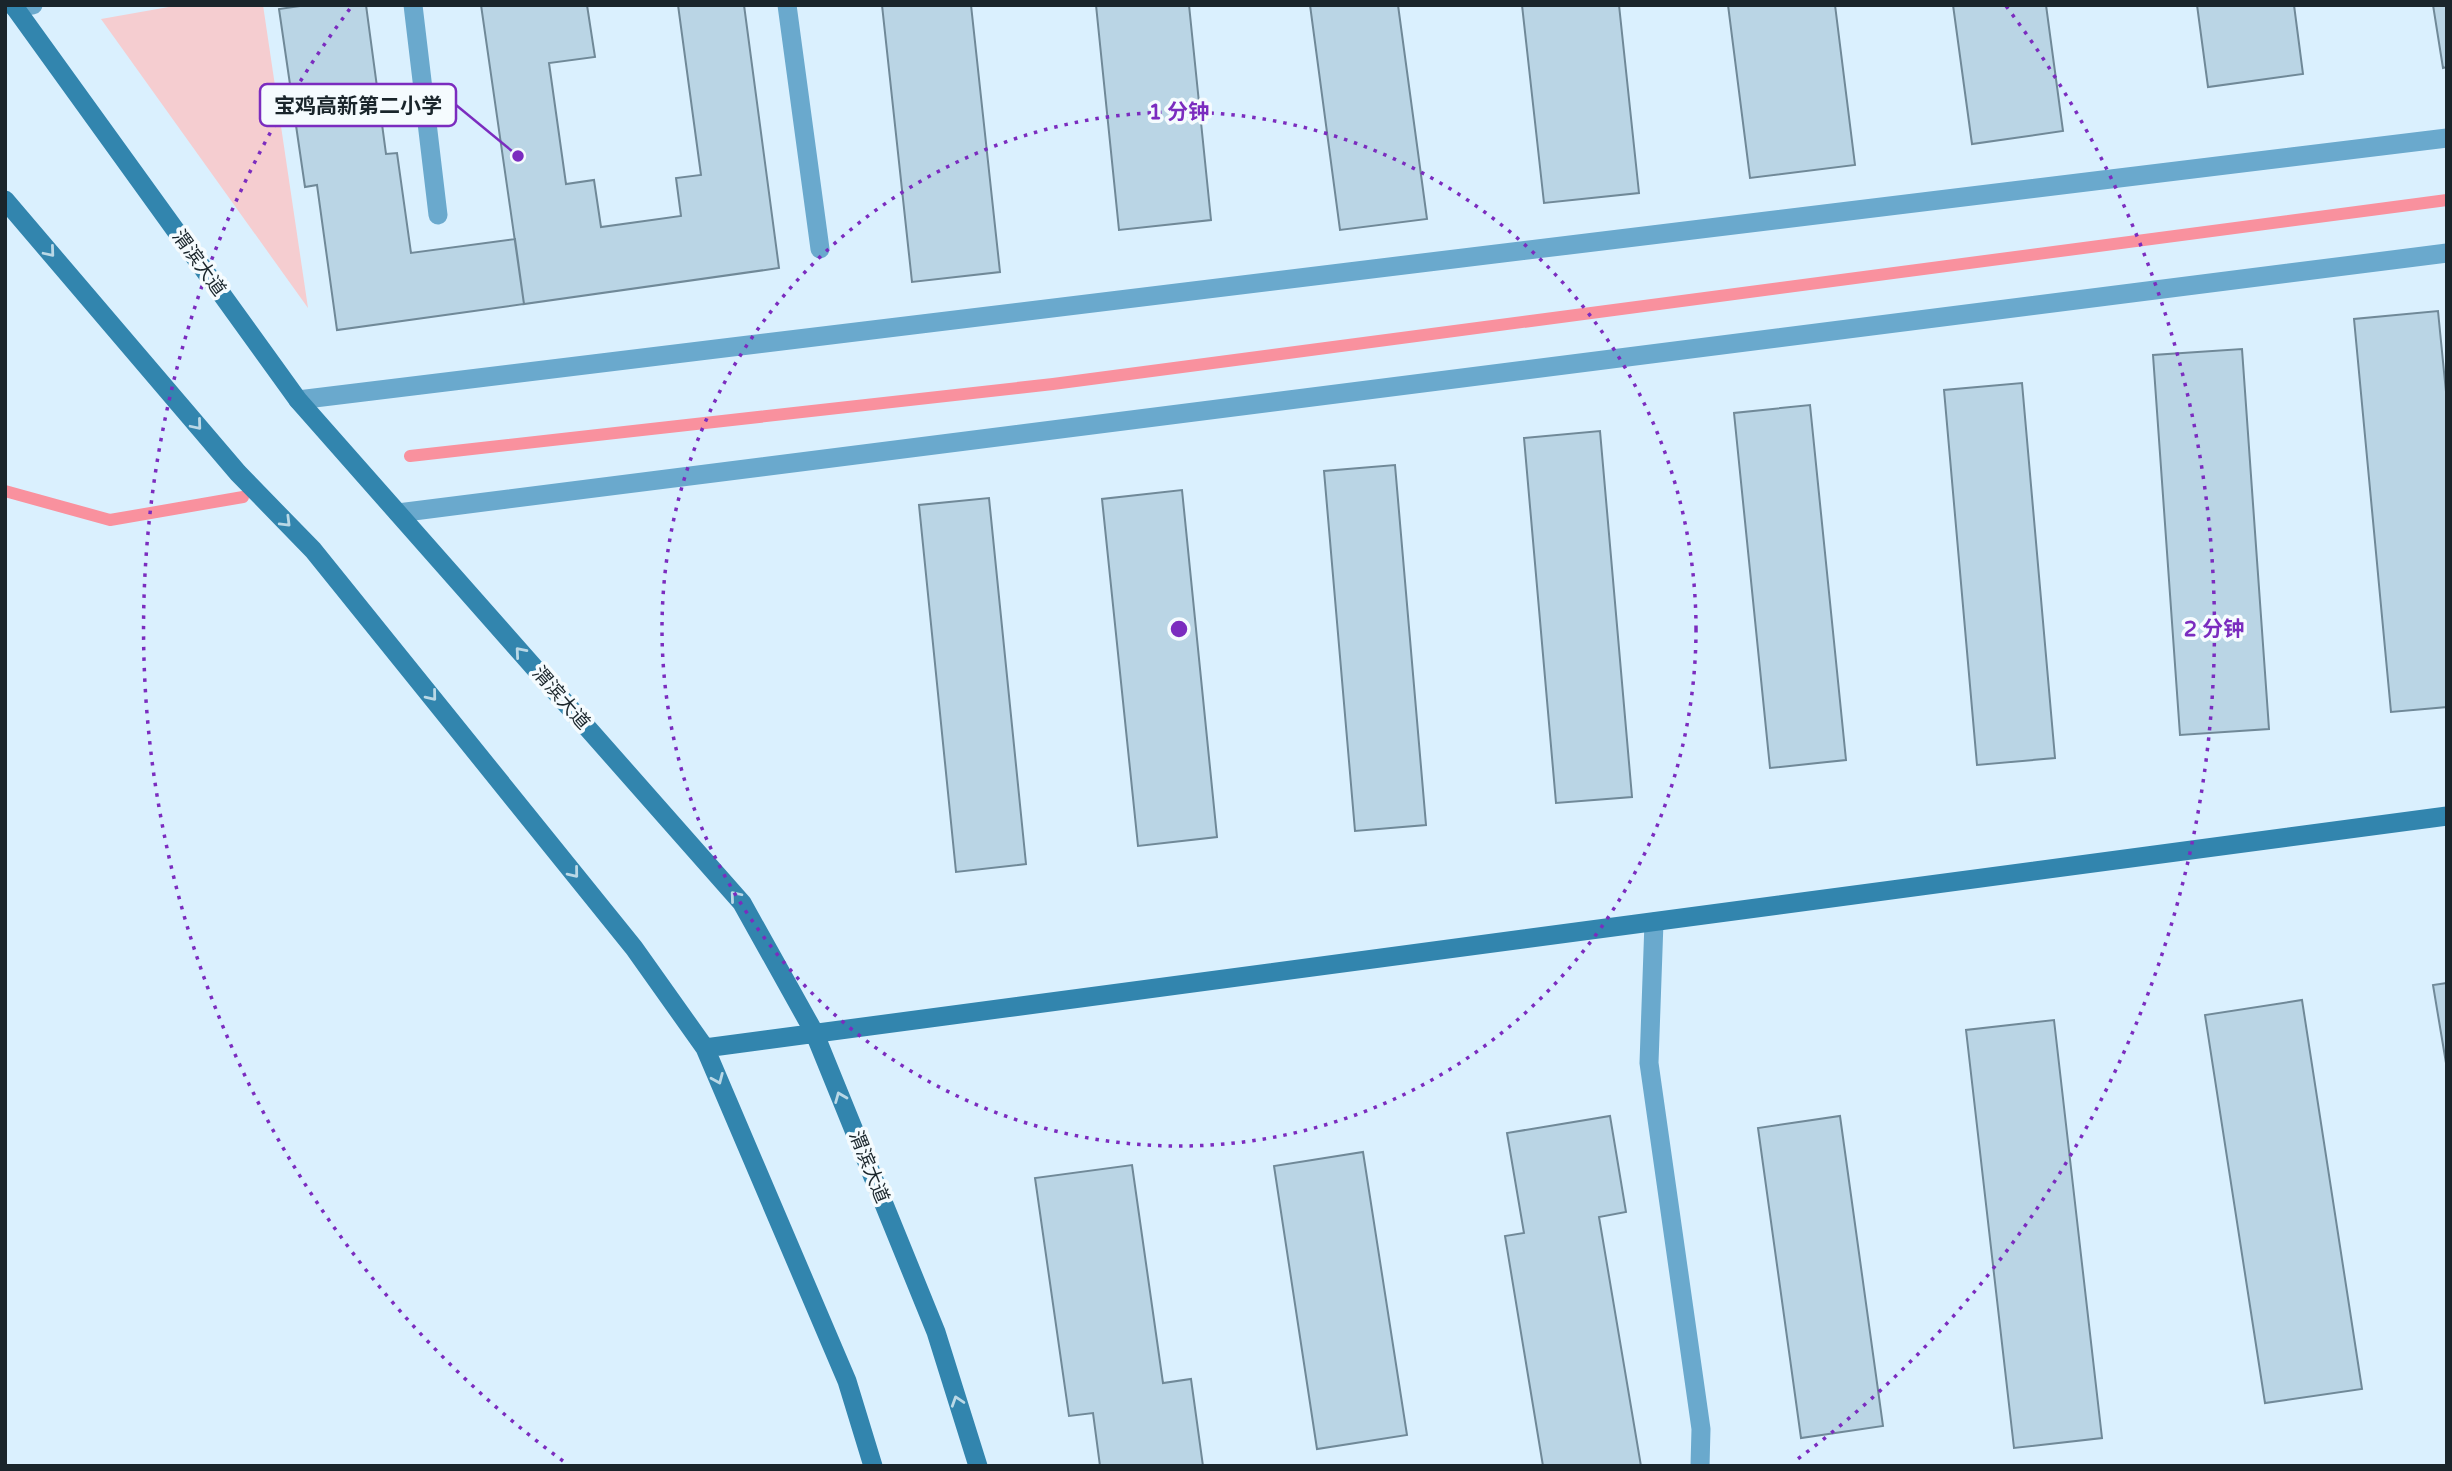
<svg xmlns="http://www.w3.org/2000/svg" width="2452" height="1471" font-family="'Varela Round','Noto Sans SC',sans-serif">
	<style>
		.green { fill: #f5cdd0 }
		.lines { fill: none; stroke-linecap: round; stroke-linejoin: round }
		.stream { stroke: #f9919e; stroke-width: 12 }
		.building { fill: #bad5e5; stroke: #708998; stroke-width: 2 }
		.minor { stroke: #6aa9cd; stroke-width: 19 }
		.secondary { stroke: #3285ae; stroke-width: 19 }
		.oneway { stroke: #bad8e6 }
		.ring { fill: none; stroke: #7b2cbf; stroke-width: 3.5; stroke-dasharray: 3.5 7 }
		.labels { text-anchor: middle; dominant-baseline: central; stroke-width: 7; stroke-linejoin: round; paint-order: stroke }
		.street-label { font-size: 19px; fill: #1a252b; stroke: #f5fbfe }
		.centre { fill: #7b2cbf; stroke: #f5fbfe; stroke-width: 3.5 }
		.ring-label { font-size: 21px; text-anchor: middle; font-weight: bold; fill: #7b2cbf; stroke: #f5fbfe; stroke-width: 7; stroke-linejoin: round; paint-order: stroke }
		.leader { fill: none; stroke: #7b2cbf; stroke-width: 2.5 }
		.callout-dot { fill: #7b2cbf; stroke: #f5fbfe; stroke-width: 2.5 }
		.callout { fill: #f5fbfe; stroke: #7b2cbf; stroke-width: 2.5 }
		.callout-label { font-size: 21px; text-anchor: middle; font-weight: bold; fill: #1a252b }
	</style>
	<rect width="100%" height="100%" fill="#daf0fe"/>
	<path class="green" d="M180 5H263L308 308 101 19Z"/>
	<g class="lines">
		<path class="stream" d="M410 456 1053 384 2447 200
			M5 491 110 520 243 497"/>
	</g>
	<path class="building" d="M307 5H366L386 154 397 153 411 253 515 239 524 304 337 330 317 185 305 187 279 9Z
		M481 5H587L595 57 549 63 566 184 594 180 601 227 681 216 676 178 701 175 678 5H744L779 268 524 304Z
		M882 5H971L1000 272 912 282Z
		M1096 5H1189L1211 220 1119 230Z
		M1310 5H1398L1427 219 1340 230Z
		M1522 5H1619L1639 193 1544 203Z
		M1728 5H1835L1855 165 1750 178Z
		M1953 5H2046L2063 131 1972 144Z
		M2197 5H2294L2303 74 2208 87Z
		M2433 5H2447V67L2443 68Z
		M2438 311 2447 402V707L2391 712 2354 319Z
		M2242 349 2269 729 2180 735 2153 355Z
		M2022 383 2055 758 1977 765 1944 390Z
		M1810 405 1846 760 1770 768 1734 413Z
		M1600 431 1632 797 1556 803 1524 438Z
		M1395 465 1426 825 1355 831 1324 471Z
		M1182 490 1217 837 1138 846 1102 499Z
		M989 498 1026 864 956 872 919 505Z
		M2447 983V1069L2433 985Z
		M2302 1000 2362 1389 2265 1403 2205 1015Z
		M2054 1020 2102 1438 2014 1448 1966 1030Z
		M1610 1116 1626 1212 1599 1217 1641 1466H1543L1505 1236 1524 1233 1507 1133Z
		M1840 1116 1883 1426 1801 1438 1758 1128Z
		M1363 1152 1407 1435 1317 1449 1274 1166Z
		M1132 1165 1163 1383 1191 1379 1203 1466H1100L1093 1413 1069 1416 1035 1178Z"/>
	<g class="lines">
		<path class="minor" d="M413 5 438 215
			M787 5 820 249
			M15 8 33 5
			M298 400 2447 138
			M398 513 2447 253
			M1654 922 1649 1063 1701 1429 1700 1466"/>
		<path class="secondary" d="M13 5 298 400 742 903 814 1032 936 1332 978 1466
			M5 200 238 473 313 550 634 948 705 1048 847 1381 873 1466
			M705 1048 2447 816"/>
	</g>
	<defs><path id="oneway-chevron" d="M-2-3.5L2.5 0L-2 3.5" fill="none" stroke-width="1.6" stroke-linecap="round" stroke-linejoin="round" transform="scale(1.75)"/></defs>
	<g class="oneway">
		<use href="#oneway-chevron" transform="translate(50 252) rotate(50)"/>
		<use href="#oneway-chevron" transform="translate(197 425) rotate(50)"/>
		<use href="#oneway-chevron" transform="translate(286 522) rotate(45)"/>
		<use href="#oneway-chevron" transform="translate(520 652) rotate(-131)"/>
		<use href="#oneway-chevron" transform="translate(432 696) rotate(51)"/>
		<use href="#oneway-chevron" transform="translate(574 873) rotate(51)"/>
		<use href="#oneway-chevron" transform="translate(735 896) rotate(-130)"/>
		<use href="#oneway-chevron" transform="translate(718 1079) rotate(67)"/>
		<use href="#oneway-chevron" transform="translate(840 1097) rotate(-112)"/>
		<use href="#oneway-chevron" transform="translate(957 1401) rotate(-108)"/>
	</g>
	<g class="ring">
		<circle cx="1179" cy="629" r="517"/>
		<path d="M563 1461A1035 1035 0 0 1 352 6M2006 6A1035 1035 0 0 1 1795 1461"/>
	</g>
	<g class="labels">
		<g class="street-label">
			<text transform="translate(199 263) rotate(54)">渭滨大道</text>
			<text transform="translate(561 698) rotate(49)">渭滨大道</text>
			<text transform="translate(869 1167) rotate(68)">渭滨大道</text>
		</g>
	</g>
	<circle cx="1179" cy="629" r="10" class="centre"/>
	<g class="ring-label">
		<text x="1179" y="119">1 分钟</text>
		<text x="2214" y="636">2 分钟</text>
	</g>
	<path class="leader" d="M518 156L456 105"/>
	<circle class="callout-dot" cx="518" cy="156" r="7"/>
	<rect class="callout" x="260" y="84" width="196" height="42" rx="7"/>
	<g class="callout-label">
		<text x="358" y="113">宝鸡高新第二小学</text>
	</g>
	<rect width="2452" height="1471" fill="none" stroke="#1a252b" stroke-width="14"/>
</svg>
